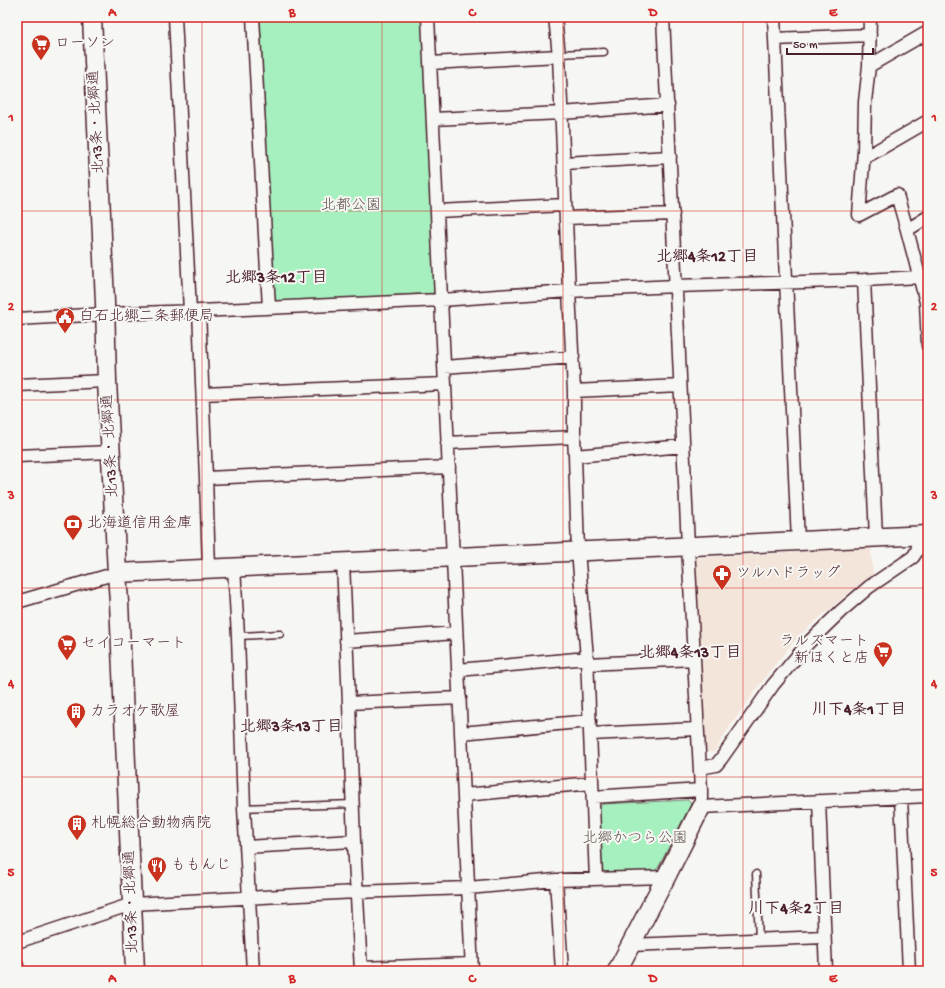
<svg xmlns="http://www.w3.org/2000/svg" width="945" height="988" font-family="'Gochi Hand','Klee One',sans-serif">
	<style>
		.built { fill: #f4e5db }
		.green { fill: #a6f0bf; stroke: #788875 }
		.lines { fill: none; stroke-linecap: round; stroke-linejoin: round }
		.lane-casing { stroke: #4a1f2b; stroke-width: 9 }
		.street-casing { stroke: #4a1f2b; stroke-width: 15 }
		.secondary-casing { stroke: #4a1f2b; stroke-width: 21 }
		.lane { stroke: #f6f6f2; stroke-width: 6 }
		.street { stroke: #f6f6f2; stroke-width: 12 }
		.secondary { stroke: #f6f6f2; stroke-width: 18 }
		.grid { fill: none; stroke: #d62828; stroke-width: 1; stroke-opacity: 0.55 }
		.labels { text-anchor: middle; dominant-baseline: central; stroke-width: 4; stroke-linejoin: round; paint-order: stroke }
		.poi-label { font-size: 15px; fill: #4a1f2b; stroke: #f6f6f2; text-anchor: start }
		.street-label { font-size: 15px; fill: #4a1f2b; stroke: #f6f6f2 }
		.park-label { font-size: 15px; fill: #615350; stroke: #f6f6f2 }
		.neighbourhood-label { font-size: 16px; font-weight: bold; fill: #4a1f2b; stroke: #f6f6f2 }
		.neatline { fill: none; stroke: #d62828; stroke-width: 1.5 }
		.grid-label { font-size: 13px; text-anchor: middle; font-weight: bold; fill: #d62828 }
	</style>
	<rect width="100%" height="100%" fill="#f6f6f2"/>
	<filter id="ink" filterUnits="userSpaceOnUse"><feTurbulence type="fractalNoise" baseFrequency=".025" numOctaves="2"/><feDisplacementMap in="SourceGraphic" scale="8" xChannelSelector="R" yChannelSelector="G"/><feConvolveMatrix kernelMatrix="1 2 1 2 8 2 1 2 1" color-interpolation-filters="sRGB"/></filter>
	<g filter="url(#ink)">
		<path class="built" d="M871 548 873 575 856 587 810 626 793 643 770 671 731 725 714 752H705L695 558Z"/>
		<path class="green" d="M260 17H422L437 293 274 302Z
			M688 800 691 804 658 868 653 872 606 874 603 871 598 809 603 804Z"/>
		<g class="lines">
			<defs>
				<path id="lane" d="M559 54 604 52
					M238 636 280 634
					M244 808 352 804
					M756 874 759 939"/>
				<path id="street" d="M175 17 190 311
					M253 17 269 308
					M428 17 472 971
					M555 17 559 56 569 291 574 391V437L575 456 578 551 587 658 596 879
					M663 17 688 546 701 790V807L928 796
					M774 17 798 541
					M870 17 869 66 865 102 864 151 859 215 897 195 907 230 926 302 928 346
					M775 39 870 35
					M430 63 559 56
					M869 66 928 32
					M433 119 561 113 668 105
					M864 151 871 154 928 121
					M564 163 670 157
					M437 211 565 205
					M566 218 673 214
					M907 230 928 217
					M864 280 876 537
					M199 311 206 478 209 568
					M17 319 105 314 199 311 441 300 569 291 676 286 864 280 920 277
					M444 367 573 357
					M17 385 107 381
					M574 391 680 386
					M203 394 445 384
					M447 443 574 437
					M17 456 111 452
					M575 456 683 446
					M206 478 449 467
					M343 562 349 703 354 841 361 971
					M234 567 238 636 244 808 253 971
					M17 602 117 573
					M346 641 456 633
					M587 664 694 659
					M458 670 587 658
					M349 703 460 698
					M461 733 590 721
					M590 734 697 729
					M700 768 716 765 721 759 773 685 809 642 841 611 869 587 913 557 917 551 920 536
					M464 795 592 783
					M593 797 701 790
					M901 797 909 971
					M819 801 826 971
					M246 847 354 841
					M556 880 562 971
					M17 942 132 904 356 892 468 888 556 880 666 877
					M631 945 824 937
					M17 965V971
					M361 968 471 964"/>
				<path id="secondary" d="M92 17 105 302 107 381 117 573 119 602 135 971
					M117 573 928 535
					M617 971 666 877 701 807"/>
			</defs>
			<use href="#lane" class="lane-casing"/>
			<use href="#street" class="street-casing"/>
			<use href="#secondary" class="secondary-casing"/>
			<use href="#lane" class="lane"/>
			<use href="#street" class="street"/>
			<use href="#secondary" class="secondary"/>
		</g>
	</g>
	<path class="grid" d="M202 17V971M382 17V971M563 17V971M743 17V971M17 211H928M17 400H928M17 588H928M17 777H928"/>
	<defs>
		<symbol id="supermarket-pin" viewBox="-11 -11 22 30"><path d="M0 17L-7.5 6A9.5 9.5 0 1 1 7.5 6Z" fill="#c8321e" stroke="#f6f6f2"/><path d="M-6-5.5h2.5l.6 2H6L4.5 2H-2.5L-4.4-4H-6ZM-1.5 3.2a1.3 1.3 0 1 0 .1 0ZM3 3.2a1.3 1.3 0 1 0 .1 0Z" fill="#fff"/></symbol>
		<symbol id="civic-pin" viewBox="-11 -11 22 30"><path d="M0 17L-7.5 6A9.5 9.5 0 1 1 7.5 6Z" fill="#c8321e" stroke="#f6f6f2"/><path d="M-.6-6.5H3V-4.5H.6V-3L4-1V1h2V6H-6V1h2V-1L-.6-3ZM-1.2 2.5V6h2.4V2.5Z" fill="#fff"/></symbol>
		<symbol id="bank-pin" viewBox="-11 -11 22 30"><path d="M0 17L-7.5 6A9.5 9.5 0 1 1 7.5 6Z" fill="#c8321e" stroke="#f6f6f2"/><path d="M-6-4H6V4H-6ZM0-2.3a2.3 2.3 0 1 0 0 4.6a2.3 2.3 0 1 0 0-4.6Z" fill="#fff"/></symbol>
		<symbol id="pharmacy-pin" viewBox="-11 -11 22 30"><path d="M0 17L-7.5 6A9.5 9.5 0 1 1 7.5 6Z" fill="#c8321e" stroke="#f6f6f2"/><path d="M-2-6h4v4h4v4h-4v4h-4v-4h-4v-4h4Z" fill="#fff"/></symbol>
		<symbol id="building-pin" viewBox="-11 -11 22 30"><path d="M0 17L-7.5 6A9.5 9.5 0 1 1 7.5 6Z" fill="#c8321e" stroke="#f6f6f2"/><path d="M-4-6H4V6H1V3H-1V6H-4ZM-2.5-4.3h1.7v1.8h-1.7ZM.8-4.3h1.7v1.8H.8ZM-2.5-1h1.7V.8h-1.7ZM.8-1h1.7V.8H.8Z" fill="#fff"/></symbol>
		<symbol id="restaurant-pin" viewBox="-11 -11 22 30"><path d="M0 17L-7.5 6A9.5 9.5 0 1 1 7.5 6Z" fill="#c8321e" stroke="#f6f6f2"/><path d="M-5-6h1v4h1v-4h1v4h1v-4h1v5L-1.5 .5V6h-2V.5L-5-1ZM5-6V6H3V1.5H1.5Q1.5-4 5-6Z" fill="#fff"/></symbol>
	</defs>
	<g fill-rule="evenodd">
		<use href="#supermarket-pin" x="30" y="33" width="22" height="30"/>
		<use href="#civic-pin" x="54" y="306" width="22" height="30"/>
		<use href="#bank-pin" x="62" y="513" width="22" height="30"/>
		<use href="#pharmacy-pin" x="711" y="563" width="22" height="30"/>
		<use href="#supermarket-pin" x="56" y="633" width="22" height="30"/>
		<use href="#supermarket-pin" x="872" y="640" width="22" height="30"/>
		<use href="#building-pin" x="65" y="701" width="22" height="30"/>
		<use href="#building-pin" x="66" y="813" width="22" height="30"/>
		<use href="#restaurant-pin" x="146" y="855" width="22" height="30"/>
	</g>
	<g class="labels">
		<g class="poi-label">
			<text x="55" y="44">ローソン</text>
			<text x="79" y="317">白石北郷二条郵便局</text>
			<text x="87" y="524">北海道信用金庫</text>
			<text x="736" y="574">ツルハドラッグ</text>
			<text x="869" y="642" text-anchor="end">ラルズマート<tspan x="869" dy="17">新ほくと店</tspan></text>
			<text x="81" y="644">セイコーマート</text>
			<text x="90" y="712">カラオケ歌屋</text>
			<text x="91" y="824">札幌総合動物病院</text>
			<text x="171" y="866">ももんじ</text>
		</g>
		<g class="street-label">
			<text transform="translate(97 122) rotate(-93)">北13条・北郷通</text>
			<text transform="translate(111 446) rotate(-93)">北13条・北郷通</text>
			<text transform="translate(132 902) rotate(-92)">北13条・北郷通</text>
		</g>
		<g class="park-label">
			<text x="351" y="206">北都公園</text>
			<text x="635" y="839">北郷かつら公園</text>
		</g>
		<g class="neighbourhood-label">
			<text x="707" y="258">北郷4条12丁目</text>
			<text x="276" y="279">北郷3条12丁目</text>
			<text x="690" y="654">北郷4条13丁目</text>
			<text x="859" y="711">川下4条1丁目</text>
			<text x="291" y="728">北郷3条13丁目</text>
			<text x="796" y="910">川下4条2丁目</text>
		</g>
	</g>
	<rect width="945" height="988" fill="none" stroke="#f6f6f2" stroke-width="44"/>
	<path d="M787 48v6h86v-6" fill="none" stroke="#4a1f2b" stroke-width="2"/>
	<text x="793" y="48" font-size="12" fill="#4a1f2b" stroke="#f6f6f2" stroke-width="3" paint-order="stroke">50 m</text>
	<rect x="22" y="22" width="901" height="944" class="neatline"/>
	<g class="grid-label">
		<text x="112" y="16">A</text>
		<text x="292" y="16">B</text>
		<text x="472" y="16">C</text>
		<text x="653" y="16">D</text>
		<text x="833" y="16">E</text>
		<text x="11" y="121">1</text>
		<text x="934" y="121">1</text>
		<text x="11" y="310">2</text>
		<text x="934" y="310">2</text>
		<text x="11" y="499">3</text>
		<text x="934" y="499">3</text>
		<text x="11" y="687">4</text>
		<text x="934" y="687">4</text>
		<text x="11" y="876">5</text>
		<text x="934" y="876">5</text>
		<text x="112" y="982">A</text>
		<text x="292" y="982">B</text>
		<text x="472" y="982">C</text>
		<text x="653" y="982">D</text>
		<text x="833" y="982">E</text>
	</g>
</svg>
